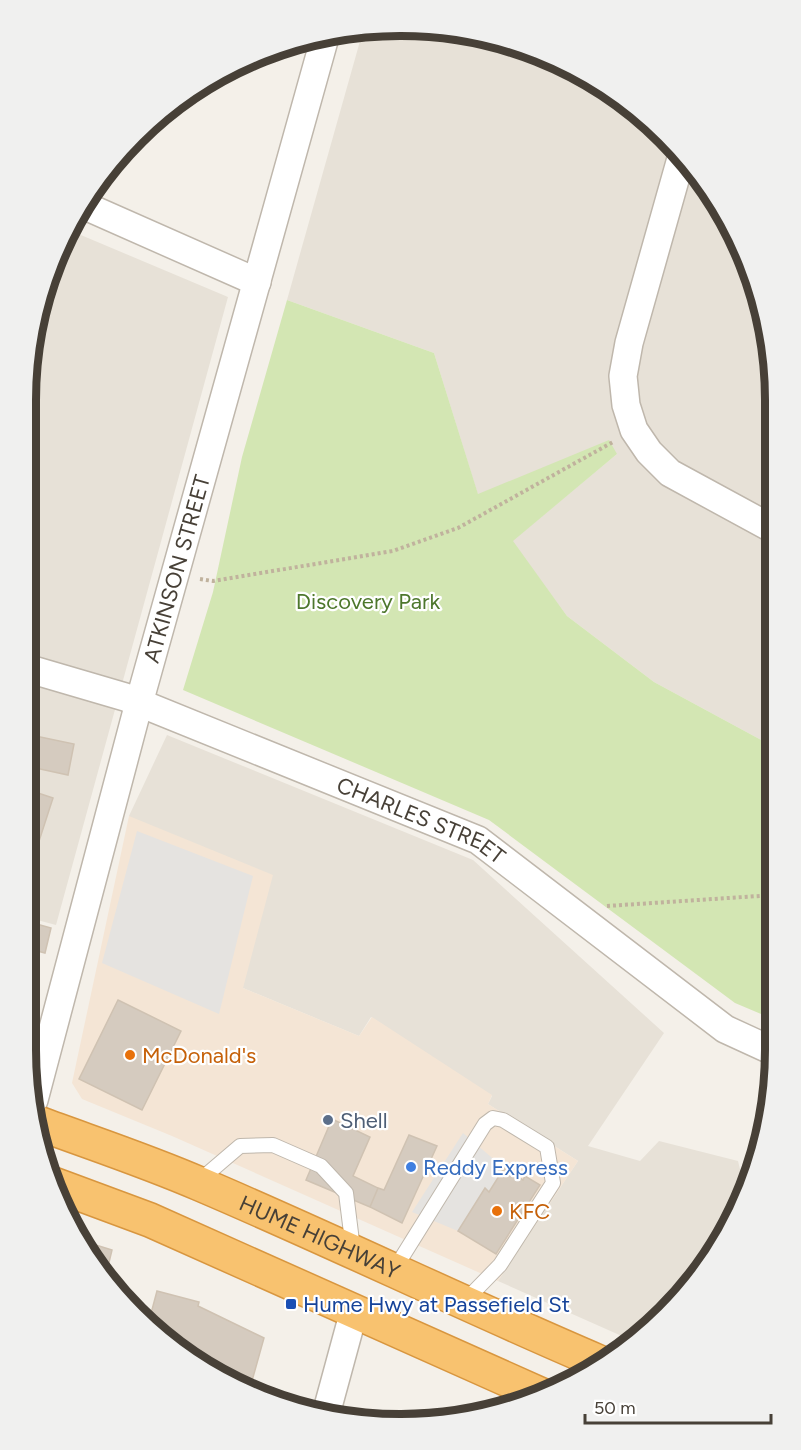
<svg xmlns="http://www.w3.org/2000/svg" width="801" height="1450" font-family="Figtree,sans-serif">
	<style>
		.residential { fill: #e7e1d7 }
		.commercial { fill: #f4e5d5 }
		.green { fill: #d3e6b3 }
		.parking { fill: #e5e3e0 }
		.building { fill: #d5cbbf; stroke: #cfc2b2; stroke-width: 1.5 }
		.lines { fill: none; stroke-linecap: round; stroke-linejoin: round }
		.lane-casing { stroke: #bfb7ac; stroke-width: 16 }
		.street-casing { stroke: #bfb7ac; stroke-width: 30 }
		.highway-casing { stroke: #d8963f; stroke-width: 36 }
		.path { stroke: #c0b29d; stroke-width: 4; stroke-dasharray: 3 3; stroke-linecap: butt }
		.lane { stroke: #fff; stroke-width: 14 }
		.street { stroke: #fff; stroke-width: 27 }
		.highway { stroke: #f8c26f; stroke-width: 33 }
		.food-dot { fill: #e8710a; stroke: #fff; stroke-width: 2 }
		.service-dot { fill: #5c6f8a; stroke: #fff; stroke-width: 2 }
		.shop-dot { fill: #3f7fe0; stroke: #fff; stroke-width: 2 }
		.transit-dot { fill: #1a4fb4; stroke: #fff; stroke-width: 2 }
		.labels { text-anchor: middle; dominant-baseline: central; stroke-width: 4.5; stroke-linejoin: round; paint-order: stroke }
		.street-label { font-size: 22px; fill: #474037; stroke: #fff }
		.park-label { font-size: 22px; fill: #4d772c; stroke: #fff }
		.food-label { font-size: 22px; fill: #c56008; stroke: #fff; text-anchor: start }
		.service-label { font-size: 22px; fill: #4e5e75; stroke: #fff; text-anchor: start }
		.shop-label { font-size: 22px; fill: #366cbe; stroke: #fff; text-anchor: start }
		.transit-label { font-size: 22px; fill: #164399; stroke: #fff; text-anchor: start }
		.rim { fill: none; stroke: #474037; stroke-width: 8 }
	</style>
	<rect width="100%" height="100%" fill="#f4f0e9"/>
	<path class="residential" d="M450 29 588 76 665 135 712 192 755 280 772 352 774 747 654 682 567 616 512 541 617 454 478 495 434 353 287 300 362 34Z
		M69 230 228 297 56 925 26 917V376L38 303Z
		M167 735 473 860 664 1033 588 1146 640 1161 659 1141 738 1161 745 1190 725 1237 647 1332 633 1341 498 1281 578 1161 488 1104 492 1096 371 1017 359 1036 243 988 129 816Z"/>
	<path class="commercial" d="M129 816 273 875 243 988 359 1036 372 1017 492 1095 488 1104 578 1161 498 1281 172 1136 82 1099 72 1083Z"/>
	<path class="green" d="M287 300 434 353 478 494 609 440 617 454 513 541 567 616 654 682 774 747 775 1020 735 1003 489 820 183 690 213 592 242 457Z"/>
	<path class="parking" d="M137 831 253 876 219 1014 102 963Z
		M463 1133 504 1168 489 1192 485 1188 458 1231 412 1212Z"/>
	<path class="building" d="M26 734 74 744 68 775 26 766Z
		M26 789 53 798 27 878 26 877Z
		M26 881 38 885 31 913 26 911Z
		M26 921 51 928 45 953 26 948Z
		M118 1000 181 1031 142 1110 79 1079Z
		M332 1119 370 1137 353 1176 378 1188 370 1207 306 1180Z
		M409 1135 437 1146 402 1223 370 1207 378 1188 384 1190Z
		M504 1168 523 1180 525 1176 540 1185 496 1254 458 1231 485 1188 489 1192Z
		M83 1241 112 1250 105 1279 103 1278Z
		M157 1291 199 1302 198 1306 264 1338 250 1388 192 1361 149 1321Z"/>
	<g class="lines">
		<defs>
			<path id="lane" d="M199 1181 240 1146 273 1145 321 1166 346 1193 353 1249
				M394 1270 485 1124 493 1118 503 1120 547 1147 553 1183 500 1265 464 1302"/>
			<g id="street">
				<path d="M682 155 629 343 623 376 626 405 634 430 649 452 670 473 773 529"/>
				<path d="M83 205 257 282"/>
				<path id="s1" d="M26 668 125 697 478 840 725 1029 775 1052"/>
				<path id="s2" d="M34 1100 139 703 325 37"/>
				<path d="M326 1414 354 1311"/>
			</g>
			<g id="highway">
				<path id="s3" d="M38 1123C92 1143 147 1161 200 1184 334 1241 465 1305 599 1362"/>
				<path d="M53 1184 150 1220 544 1396"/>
			</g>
		</defs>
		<use href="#lane" class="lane-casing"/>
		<use href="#street" class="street-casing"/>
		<use href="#highway" class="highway-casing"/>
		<path class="path" d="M200 579 213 581 393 551 458 528 613 442
			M607 906 774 895"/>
		<use href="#lane" class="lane"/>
		<use href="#street" class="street"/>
		<use href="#highway" class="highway"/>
	</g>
	<g class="food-dot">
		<circle cx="130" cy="1055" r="6"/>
		<circle cx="497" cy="1211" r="6"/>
	</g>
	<circle class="service-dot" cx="328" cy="1120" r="6"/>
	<circle class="shop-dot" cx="411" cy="1167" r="6"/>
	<rect class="transit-dot" x="285" y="1298" width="12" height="12" rx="3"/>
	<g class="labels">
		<g class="street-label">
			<text stroke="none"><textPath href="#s2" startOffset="550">ATKINSON STREET</textPath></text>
			<text stroke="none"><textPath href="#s1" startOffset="424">CHARLES STREET</textPath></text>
			<text stroke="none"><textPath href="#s3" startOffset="304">HUME HIGHWAY</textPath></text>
		</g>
		<g class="park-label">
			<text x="368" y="601">Discovery Park</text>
		</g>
		<g class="food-label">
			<text x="142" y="1055">McDonald's</text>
			<text x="509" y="1211">KFC</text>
		</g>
		<g class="service-label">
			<text x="340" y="1120">Shell</text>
		</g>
		<g class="shop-label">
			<text x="423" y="1167">Reddy Express</text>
		</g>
		<g class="transit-label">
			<text x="303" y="1304">Hume Hwy at Passefield St</text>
		</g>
	</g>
	<path d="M0 0H801V1450H0ZM400 36H401A364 364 0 0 1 765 400V1050A364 364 0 0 1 401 1414H400A364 364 0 0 1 36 1050V400A364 364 0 0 1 400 36Z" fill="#f0f0ef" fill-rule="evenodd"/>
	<path class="rim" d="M400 36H401A364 364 0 0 1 765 400V1050A364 364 0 0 1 401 1414H400A364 364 0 0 1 36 1050V400A364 364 0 0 1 400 36Z"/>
	<path d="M585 1414v9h186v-9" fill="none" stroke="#474037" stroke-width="3"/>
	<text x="594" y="1414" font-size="18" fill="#474037" stroke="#ffffff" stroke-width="4.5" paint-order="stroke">50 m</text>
</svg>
